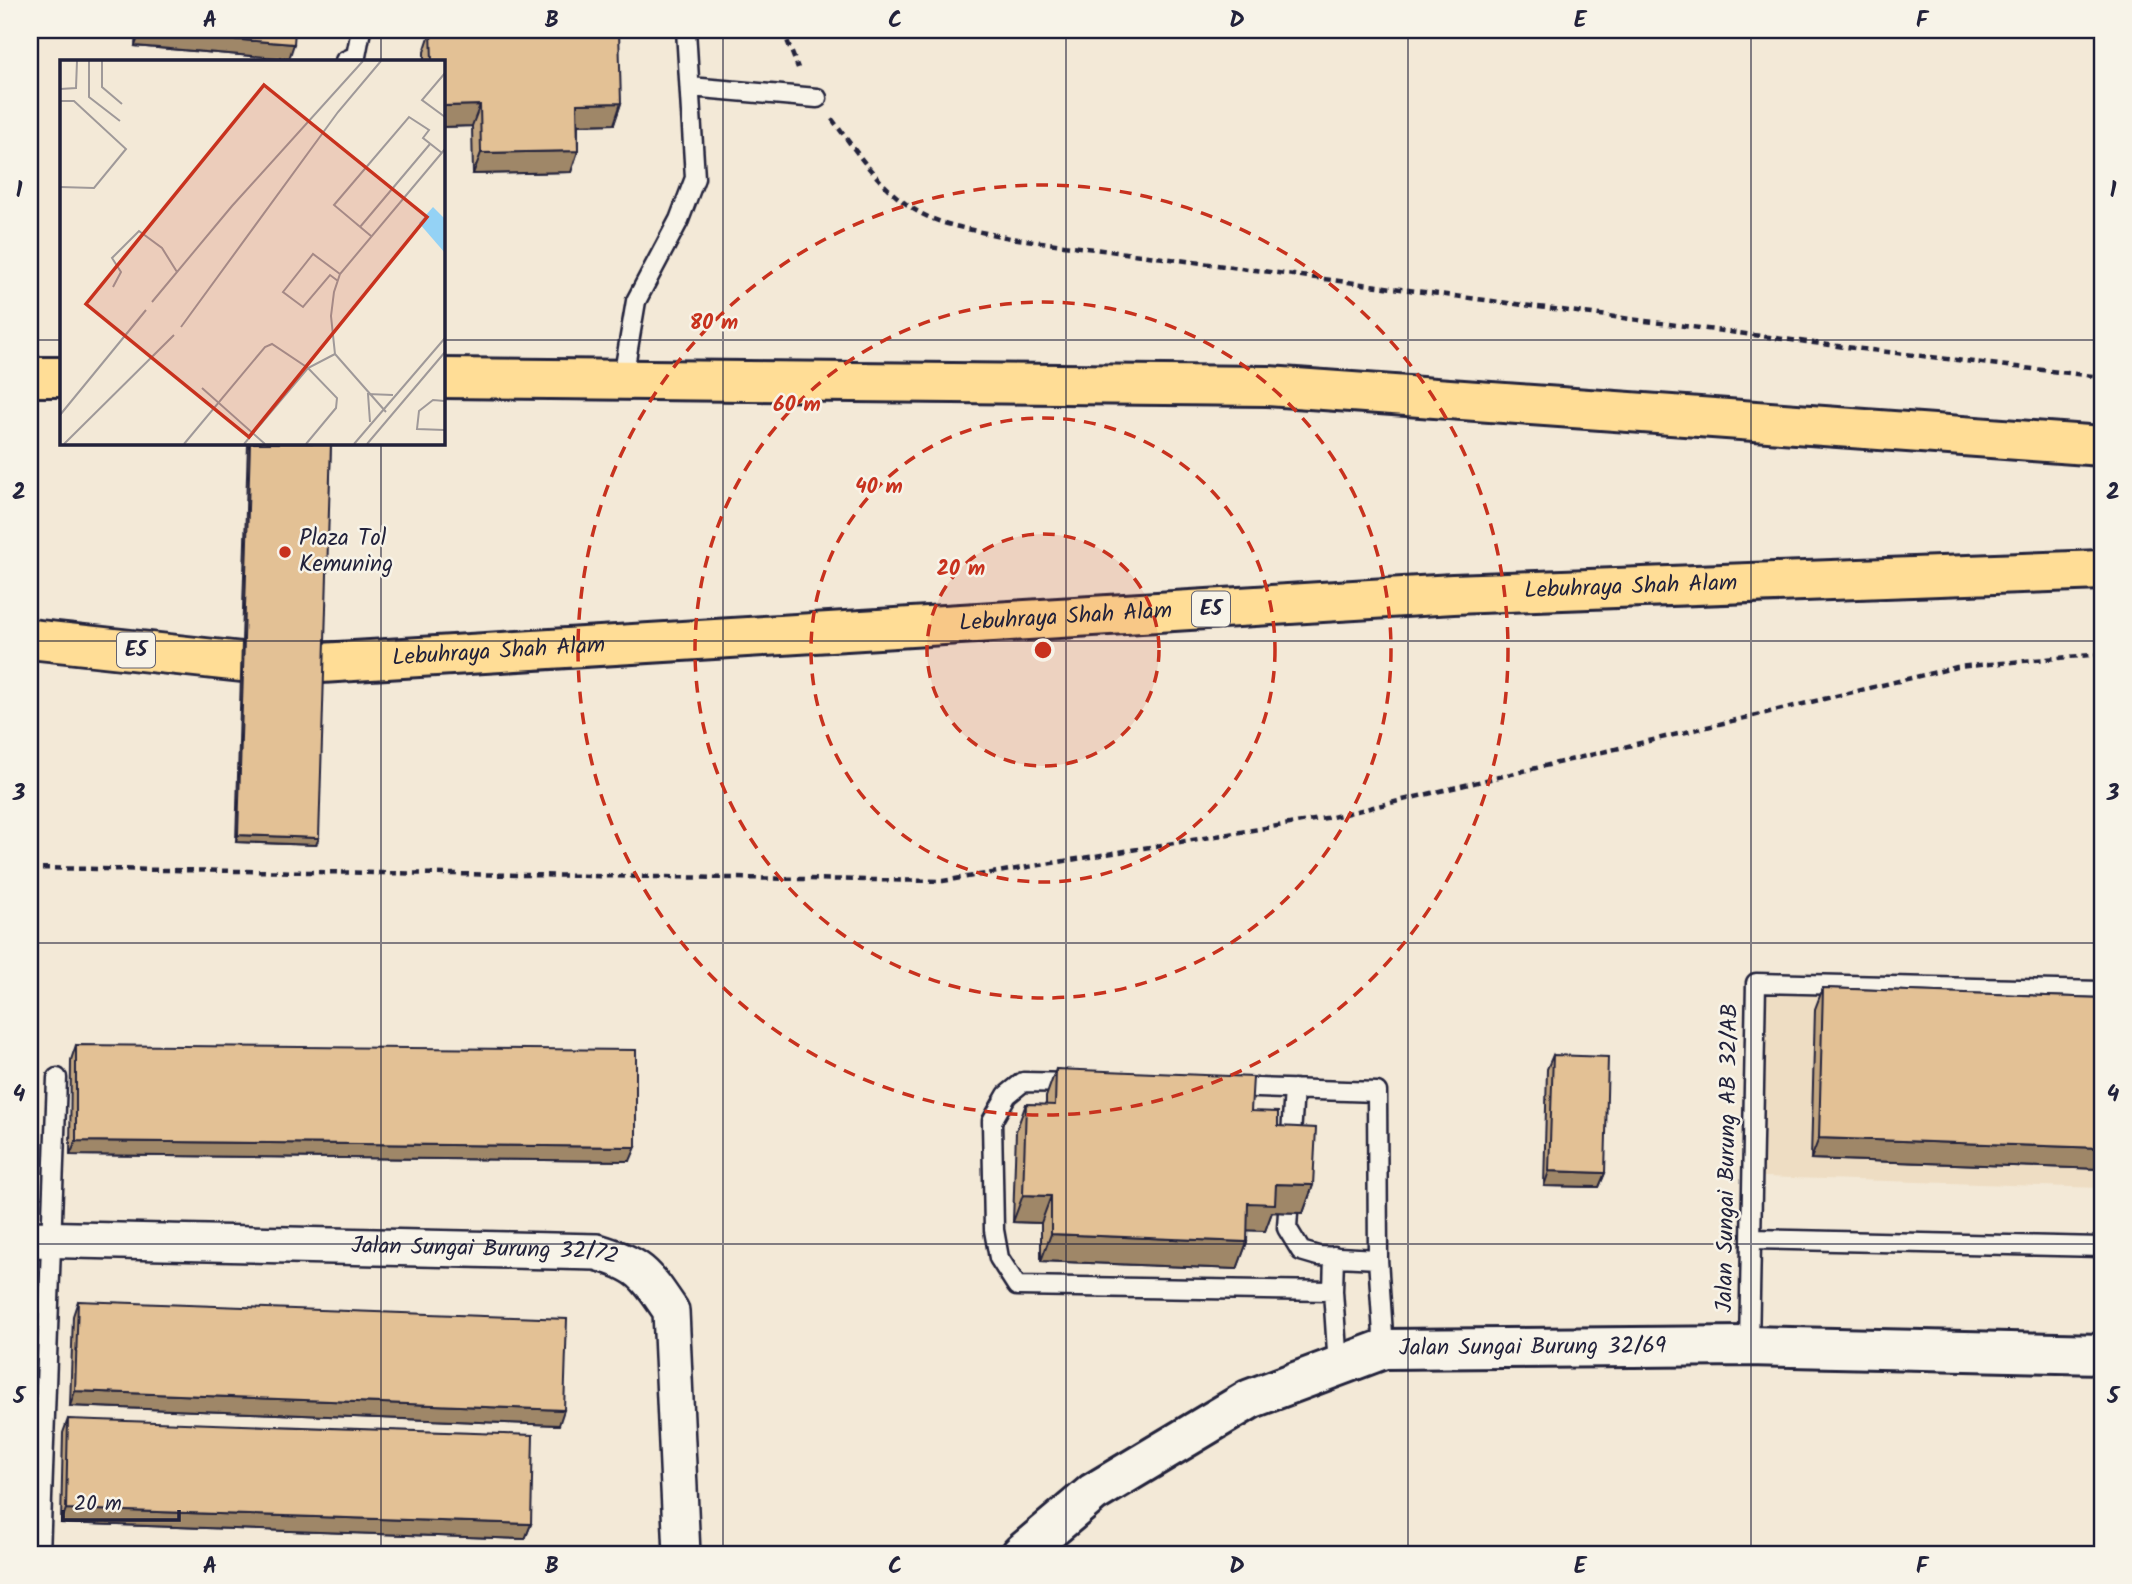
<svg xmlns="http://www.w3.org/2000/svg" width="2132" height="1584" font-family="Kalam,sans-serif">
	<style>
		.built { fill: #eeddc3 }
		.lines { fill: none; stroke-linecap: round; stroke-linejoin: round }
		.lane-casing { stroke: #22223b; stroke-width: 23 }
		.street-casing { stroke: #22223b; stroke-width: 40 }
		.secondary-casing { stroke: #22223b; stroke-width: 44 }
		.highway-casing { stroke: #22223b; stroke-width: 44 }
		.path { stroke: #22223b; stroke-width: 4.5; stroke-dasharray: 7 5; stroke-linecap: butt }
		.lane { stroke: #f7f3e8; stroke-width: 18 }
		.street { stroke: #f7f3e8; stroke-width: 35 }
		.secondary { stroke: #f7f3e8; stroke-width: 38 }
		.highway { stroke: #ffdd96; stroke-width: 38 }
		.wall { fill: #c3a680; stroke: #22223b; stroke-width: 2 }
		.shaded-wall { fill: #9f8768; stroke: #22223b; stroke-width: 2 }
		.building { fill: #e3c195; stroke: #22223b; stroke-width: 2 }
		.grid { fill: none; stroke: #22223b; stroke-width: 2; stroke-opacity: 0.55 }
		.ring { fill: none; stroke: #c8321e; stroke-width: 3.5; stroke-dasharray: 12 9 }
		.poi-dot { fill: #c8321e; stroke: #f7f3e8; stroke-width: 2.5 }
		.labels { text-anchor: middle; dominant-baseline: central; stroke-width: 5; stroke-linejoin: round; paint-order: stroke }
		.shield { fill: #f7f3e8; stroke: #62616f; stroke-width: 2 }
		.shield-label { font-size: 21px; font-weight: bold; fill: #22223b }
		.poi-label { font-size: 23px; fill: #22223b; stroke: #f7f3e8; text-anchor: start }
		.street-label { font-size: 23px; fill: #22223b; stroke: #f7f3e8 }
		.inset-road { fill: none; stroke: #9f9999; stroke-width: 2 }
		.view { fill: #c8321e; fill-opacity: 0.15; stroke: #c8321e; stroke-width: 3.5 }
		.inset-edge { fill: none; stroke: #22223b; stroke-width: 3.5 }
		.centre { fill: #c8321e; stroke: #f7f3e8; stroke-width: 3.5 }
		.ring-label { font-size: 21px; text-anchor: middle; font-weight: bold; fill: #c8321e; stroke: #f7f3e8; stroke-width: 5; stroke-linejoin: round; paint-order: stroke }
		.neatline { fill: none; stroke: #22223b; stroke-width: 2.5 }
		.grid-label { font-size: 23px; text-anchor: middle; font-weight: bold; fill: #22223b }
	</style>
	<rect width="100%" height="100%" fill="#f3e9d7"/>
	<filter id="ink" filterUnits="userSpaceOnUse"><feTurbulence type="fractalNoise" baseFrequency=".0143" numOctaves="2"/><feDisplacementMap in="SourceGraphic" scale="14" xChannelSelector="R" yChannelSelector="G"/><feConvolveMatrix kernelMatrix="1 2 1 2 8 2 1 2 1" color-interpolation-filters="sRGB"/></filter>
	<g filter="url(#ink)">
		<path class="built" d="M1767 994 2102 1002V1188L1763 1177Z"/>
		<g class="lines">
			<defs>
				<path id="lane" d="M345 61 356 56 361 30
					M690 87 817 98
					M623 378 636 301 679 220 695 178 686 30
					M1075 1083 1023 1082 1007 1095 992 1121 994 1230 999 1258 1017 1286 1333 1291 1338 1367
					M1228 1087 1377 1092 1378 1259 1384 1349
					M1290 1151 1294 1089
					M1288 1212 1287 1228 1301 1251 1318 1256 1378 1259
					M1751 1239 2102 1247
					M1333 1291 1334 1256
					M1749 1346 1756 983 2102 991
					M40 1554 57 1078"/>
				<g id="street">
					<path id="s1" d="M30 1239 597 1252C641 1265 646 1274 671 1311L682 1554"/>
				</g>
				<g id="secondary">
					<path id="s2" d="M1021 1554 1093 1493 1250 1399 1384 1349 1749 1346 2102 1354"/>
				</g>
				<g id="highway">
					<path d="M30 377H61"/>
					<path d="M443 378 1268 386 2102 446"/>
					<path d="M30 639 242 662"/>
					<path id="s3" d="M321 663 1453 594 2102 570"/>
				</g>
			</defs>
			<use href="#lane" class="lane-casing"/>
			<use href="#street" class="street-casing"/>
			<use href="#secondary" class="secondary-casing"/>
			<use href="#highway" class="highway-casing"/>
			<path class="path" d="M783 30 798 68
				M832 119C862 159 890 205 941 222 963 229 987 233 1010 238L1845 347 2102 377
				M30 868 943 881 1332 817 1957 667 2102 654"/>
			<use href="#lane" class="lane"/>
			<use href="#street" class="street"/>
			<use href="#secondary" class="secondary"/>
			<use href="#highway" class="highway"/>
		</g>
		<path class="wall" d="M136 30H295L289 59 135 46Z
			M431 31 621 103 614 124 578 125V151L571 172 473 174 472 126 443 127V61H424V52Z
			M248 443H331L316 845 236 842Z
			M1823 988 2102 998V1169L1811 1159 1815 1009Z
			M76 1045 630 1161 70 1155 71 1060Z
			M1553 1055 1605 1173 1599 1187 1544 1186 1547 1069Z
			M1056 1069 1251 1111 1278 1126 1313 1185 1303 1213 1272 1212 1265 1231 1247 1230V1242L1237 1269 1041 1261V1223L1013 1222 1016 1131 1026 1104 1046 1105V1097Z
			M78 1301 559 1425 70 1406 73 1316Z
			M68 1419 531 1524 525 1539 61 1523 63 1433Z"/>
		<path class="shaded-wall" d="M140 32 294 44 289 59 135 46Z
			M621 103 614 124 570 125 577 104Z
			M480 105 472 126 443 127V106Z
			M578 151 571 172 473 174 481 153Z
			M238 835 319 838 316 845 236 842Z
			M1819 1138 2102 1148V1169L1811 1159Z
			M76 1141 636 1147 630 1161 70 1155Z
			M1549 1171 1605 1173 1599 1187 1544 1186Z
			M1276 1184 1313 1185 1303 1213 1272 1212 1265 1231 1238 1230 1248 1203Z
			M1023 1195 1051 1196 1041 1223 1013 1222Z
			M1051 1234 1247 1242 1237 1269 1041 1261Z
			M75 1391 564 1410 559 1425 70 1406Z
			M66 1509 531 1524 525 1539 61 1523Z"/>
		<path class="building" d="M140 30H295L294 44 140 32Z
			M514 30H619L621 103 577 104 578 151 481 153 480 105 443 106V61H432L431 31Z
			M250 443H331L319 838 238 835Z
			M1823 988 2102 998V1148L1819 1138Z
			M30 1036H33L30 1103Z
			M76 1045 636 1050V1147L76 1141Z
			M1553 1055 1608 1057 1605 1173 1549 1171Z
			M1056 1069 1253 1077 1251 1111 1278 1112V1126L1316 1128 1313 1185 1276 1184 1275 1204 1248 1203 1247 1242 1051 1234V1196L1023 1195 1026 1104 1055 1105Z
			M78 1301 567 1319 564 1410 75 1391Z
			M68 1419 533 1435 531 1524 66 1509Z"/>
	</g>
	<path class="grid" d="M381 30V61M723 30V1554M1066 30V1554M1408 30V1554M1751 30V1554M30 340H61M443 340H2102M381 443V1554M30 641H2102M30 943H2102M30 1244H2102"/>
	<circle cx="1043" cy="650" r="116" fill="#c8321e" fill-opacity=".12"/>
	<g class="ring">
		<circle cx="1043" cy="650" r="116"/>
		<circle cx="1043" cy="650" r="232"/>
		<circle cx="1043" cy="650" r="348"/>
		<circle cx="1043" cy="650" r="465"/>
	</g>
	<circle class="poi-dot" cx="285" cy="552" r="7"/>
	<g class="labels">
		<g class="shield">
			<rect x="1192" y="591.5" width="38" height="35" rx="5"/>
			<rect x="117" y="632.5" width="38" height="35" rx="5"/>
		</g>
		<g class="shield-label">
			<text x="1211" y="609">E5</text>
			<text x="136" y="650">E5</text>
		</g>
		<g class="poi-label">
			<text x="299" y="539">Plaza Tol<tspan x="299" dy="26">Kemuning</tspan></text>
		</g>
		<g class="street-label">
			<text stroke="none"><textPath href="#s3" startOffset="1312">Lebuhraya Shah Alam</textPath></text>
			<text stroke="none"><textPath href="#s3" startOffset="746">Lebuhraya Shah Alam</textPath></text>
			<text stroke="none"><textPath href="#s3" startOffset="178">Lebuhraya Shah Alam</textPath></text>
			<text transform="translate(1728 1158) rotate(-89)">Jalan Sungai Burung AB 32/AB</text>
			<text stroke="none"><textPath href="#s1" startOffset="455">Jalan Sungai Burung 32/72</textPath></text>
			<text stroke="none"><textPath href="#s2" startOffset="569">Jalan Sungai Burung 32/69</textPath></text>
		</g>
	</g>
	<g transform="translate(60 60)">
		<rect width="385" height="385" fill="#f3e9d7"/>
		<path d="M373 147 385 159V193L359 163Z" fill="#94d2f5"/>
		<path class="inset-road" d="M29 1V37L60 61M42 1V27L62 44M385 13 362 40 385 57M0 29 16 28 17 1M0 41H14L66 89 34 128 0 127M300 167 370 84M311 176 274 145 349 57 369 70 363 78 382 93M278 221 270 215 243 247 223 232 253 194 280 214M53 227 61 212 52 198 79 171 102 188 117 212M92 242 172 146 303 1M121 267 278 52 321 1M142 328 205 384M385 341 373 340 359 351 357 369 385 370M326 352 275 294 271 256 274 232 280 214 385 89M0 355 86 250M310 362 308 334 333 335M4 384 114 275M124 384 205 287 212 284 248 308 277 338 276 348 246 384M184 384 248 308 275 294M294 384 385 278M307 384 385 292"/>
		<path class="view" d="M204 25 367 157 189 377 26 244Z"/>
		<rect width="385" height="385" class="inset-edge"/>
	</g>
	<circle cx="1043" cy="650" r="10" class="centre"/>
	<g class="ring-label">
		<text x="714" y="329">80 m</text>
		<text x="797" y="411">60 m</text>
		<text x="879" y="493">40 m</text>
		<text x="961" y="575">20 m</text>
	</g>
	<rect width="2132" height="1584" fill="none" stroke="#f7f3e8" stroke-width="77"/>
	<path d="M63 1510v10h116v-10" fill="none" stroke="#22223b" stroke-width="3.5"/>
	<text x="74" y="1510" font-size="21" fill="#22223b" stroke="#f7f3e8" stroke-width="5" paint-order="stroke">20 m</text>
	<rect x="38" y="38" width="2056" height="1508" class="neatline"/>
	<g class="grid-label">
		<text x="210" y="27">A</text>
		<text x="552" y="27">B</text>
		<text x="895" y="27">C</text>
		<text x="1237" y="27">D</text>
		<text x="1580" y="27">E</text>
		<text x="1922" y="27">F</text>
		<text x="19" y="197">1</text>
		<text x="2113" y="197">1</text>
		<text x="19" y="499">2</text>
		<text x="2113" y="499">2</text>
		<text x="19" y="800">3</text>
		<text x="2113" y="800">3</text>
		<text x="19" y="1101">4</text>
		<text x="2113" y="1101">4</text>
		<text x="19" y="1403">5</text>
		<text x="2113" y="1403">5</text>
		<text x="210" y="1573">A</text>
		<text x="552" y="1573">B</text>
		<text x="895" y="1573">C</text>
		<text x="1237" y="1573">D</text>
		<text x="1580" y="1573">E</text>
		<text x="1922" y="1573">F</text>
	</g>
</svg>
